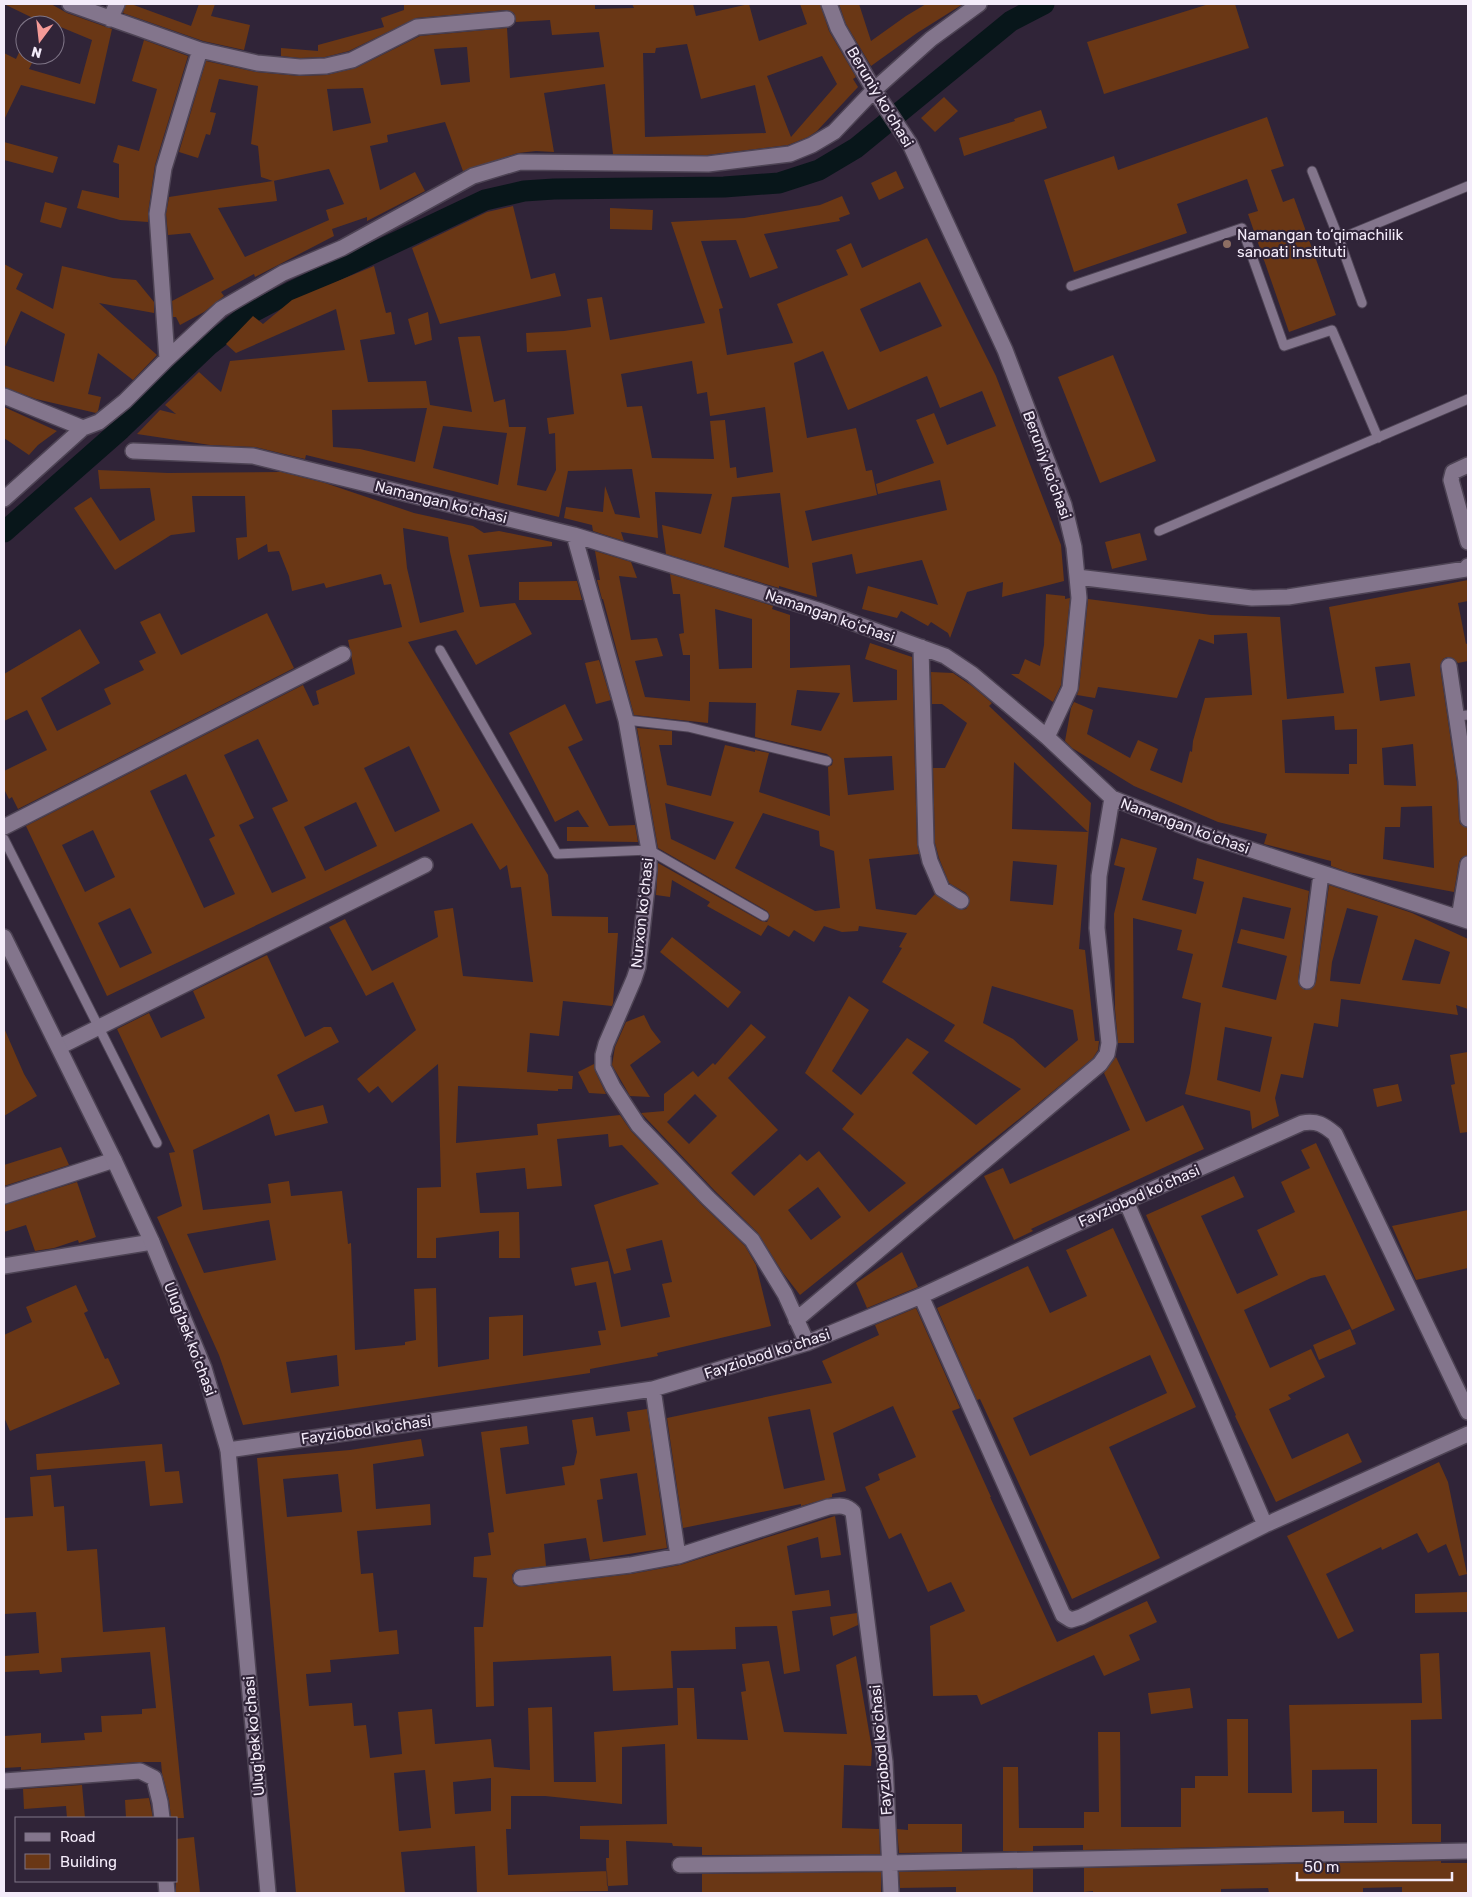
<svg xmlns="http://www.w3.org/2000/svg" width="1472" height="1897" font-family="Rubik,sans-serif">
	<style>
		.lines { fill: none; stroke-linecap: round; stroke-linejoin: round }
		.canal { stroke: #08161a; stroke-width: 21 }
		.building { fill: #6a3715; fill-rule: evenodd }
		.service-casing { stroke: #4d4354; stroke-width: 11 }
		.minor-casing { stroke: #4d4354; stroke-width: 18 }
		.tertiary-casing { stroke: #4d4354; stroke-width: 18 }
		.service { stroke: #83758c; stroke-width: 9 }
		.minor { stroke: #83758c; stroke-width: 15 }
		.tertiary { stroke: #83758c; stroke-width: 15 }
		.education-dot { fill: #8d6e63; stroke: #302438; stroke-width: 2 }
		.labels { text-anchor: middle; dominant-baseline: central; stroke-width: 4.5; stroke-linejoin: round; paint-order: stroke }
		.street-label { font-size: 15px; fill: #f4ecfa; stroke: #302438 }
		.poi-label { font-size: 15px; fill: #f4ecfa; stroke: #302438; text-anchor: start }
	</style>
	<rect width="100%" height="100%" fill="#302438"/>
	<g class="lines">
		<path class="canal" d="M4 532 121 429 209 345 247 315 291 292 485 200 524 191 554 189 724 187 779 183 819 170 856 148 1011 21 1044 4"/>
	</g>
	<path class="building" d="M4 4H51L67 13 112 29 95 104 21 85 4 120V53L16 59 25 40V55H36L29 69 80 84 92 40 51 23 50 25H32L35 19Z
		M126 4H131L191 26 199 4H215L211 16 250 25 244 50 203 41 123 13Z
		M404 4H595V9L634 8 632 4H693L696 16 749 4 759 41 807 24 800 4H820L829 31 856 77 853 79 858 87 817 131 808 137 788 145 707 155 613 154 605 84 544 93 554 152 536 151 518 153 463 171 445 122 387 135 388 142 370 146 380 190 415 172 425 191 367 221V217L332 229 334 236 255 277 254 274 221 292 224 296 204 312 180 325 176 317H173L172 301 214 279 190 233 168 235 166 214 169 197 273 181 261 177 258 146 251 144 258 86 219 79 210 112 216 113 210 135 206 134 198 158 179 152 206 61 256 72 299 76 327 75 356 68 420 36 507 28 510 78 604 67 599 32 552 35 550 20 516 22 514 13 506 10 416 18 349 51 325 57 300 58 281 56V48L318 51V45L384 27 381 18 404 10ZM687 44 701 99 755 85 766 133 645 137 643 53H655L656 48ZM467 47 470 82 441 85 434 49ZM822 56 837 84 791 137 767 76ZM363 88 371 123 333 131 327 89ZM329 169 344 204 326 210 329 220 245 257 218 208 277 201 274 181H273Z
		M839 4H859L871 41 906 16 926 4H963L917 33 871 66 846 24Z
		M1209 4H1235L1249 48 1104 94 1087 42Z
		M144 40 188 56 155 165 148 213V222L120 220 77 208 82 190 119 198V164L113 162 118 145 139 151 157 89 132 81Z
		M944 97 958 111 935 132 921 118Z
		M1041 110 1047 128 964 156 959 138 1015 121 1014 119Z
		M1267 117 1284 166 1271 170 1283 202 1294 198 1336 315 1289 332 1248 214 1258 211 1247 179 1177 204 1187 233 1074 272 1044 180 1114 156 1118 170Z
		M4 142 58 157 53 173 4 160Z
		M896 171 904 188 879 200 871 183Z
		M842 196 850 214 839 218 840 221 764 234 778 268 750 278 736 240 701 241 723 308 719 309 727 355 793 343 777 304 848 275 836 250 851 243 862 268 927 238 996 376 1061 545 1064 581 1002 597 1003 582 967 592 950 638 948 633 931 622 928 626 901 611 897 618 862 609 868 586 938 605 922 560 856 574 852 554 812 563 817 597 789 589 779 586V588L666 554 662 525 701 534 712 494 655 492 658 538 621 532 624 541 593 531 592 525 564 518 566 507 603 512 605 486 615 514 640 518 632 469 568 471 559 517 306 455 305 459 255 447 210 445 137 434 160 410 176 414 165 405 199 372 221 392 230 361 345 350 336 309 236 353 226 344 253 316 263 324 292 300 374 266 386 313 391 312 395 334 360 340 368 382 426 381 430 405 472 412 458 337 480 336 494 402 505 399 509 427H526L517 485 546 491 556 470 555 433 549 434 547 418 574 414 566 350 527 352 526 333 564 331 591 327 587 299 602 297 610 340 705 323 671 222 744 218 820 205ZM920 282 942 326 880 352 860 309ZM823 351 848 410 927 376 940 408 982 391 996 426 947 445 934 413 916 420 934 463 876 484 878 494 940 480 947 510 812 541 805 511 877 495 872 470 866 471 856 428 807 438 794 363ZM692 361 697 394 707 392 710 416 765 407 773 472 737 478 736 467 730 468 725 420 710 421 714 459 652 458 642 406 627 407 621 374ZM427 408 415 462 360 449 333 447 332 410ZM443 426 507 433 498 485 433 468ZM780 493 789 568 724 547 732 497Z
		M45 202 67 208 61 228 40 222Z
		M513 206 531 279 555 273 561 296 440 324 412 248 487 212Z
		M610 208 653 210 652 230 610 229Z
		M4 264 23 274 16 289 53 309 62 266 113 278 136 280 154 302V313L99 303 157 355 133 380 98 353 88 394 101 397 98 411 96 413 36 399 4 387V365L54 382 65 334 21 311 4 349Z
		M428 312 432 340 415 345 408 319Z
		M1113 355 1156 461 1100 483 1058 377Z
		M4 407 57 431 38 445 29 455 4 438Z
		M98 470 168 473 281 472 325 483 414 513 473 526 484 533 499 531 552 542V546L468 555 480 607 515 603 532 634 476 665 456 630 408 642 548 875 552 916 608 917V933H618L613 1003 612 1006 563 1001 559 1036 530 1033 527 1072 573 1076 572 1089H558V1091L458 1086 456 1143 538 1135 537 1124 620 1115 631 1131 702 1205 745 1246 756 1265 771 1326 657 1353 658 1356 590 1369V1373L243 1425 219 1355 157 1217 182 1206 169 1153 175 1152 117 1029 149 1013 161 1038 205 1018 193 991 267 955 305 1037 324 1027H331L339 1042 277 1075 295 1112 323 1105 328 1123 275 1136 269 1114 193 1150 203 1210 271 1203 268 1184 289 1181 291 1196 342 1191 348 1244 351 1243 355 1350 405 1345V1342L416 1340 414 1289 436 1288 438 1367 489 1359V1317L523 1315V1356L601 1345 598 1331 606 1330 596 1282 575 1286 571 1268 608 1261 621 1327 670 1317 662 1284 672 1282 662 1240 626 1249 631 1270 614 1274 594 1205 659 1184 622 1145 609 1147 608 1134 557 1139 562 1186 527 1189 525 1168 476 1173 480 1213 519 1212 520 1258H499V1231L436 1238V1258H417V1188L441 1187 438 1064 392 1103 378 1086 369 1093 357 1079 416 1030 393 982 366 996 329 927 345 919 372 971 438 937 434 911 453 908 463 976 533 982 521 887 511 888 507 865 500 870 472 823 107 996 26 826 303 685 313 706 319 704 316 691 355 674 348 640 402 627 391 584 384 585 381 574 326 588 324 583 292 591 289 576 279 551 268 552 267 544 238 560 236 538 247 537 245 496H192L195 532 171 535 115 570 74 508 91 497 120 541 155 520 150 488 100 489ZM403 528 448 537 450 552 464 612 420 623 407 568ZM258 739 288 801 272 808 306 878 272 893 239 825 254 818 224 755ZM409 746 440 811 395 832 364 768ZM186 774 215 836 209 839 235 894 204 908 150 791ZM356 802 377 846 325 871 304 827ZM93 830 115 877 85 892 62 845ZM130 908 152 953 120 968 98 923ZM269 1220 276 1260 204 1273 187 1234ZM337 1355 339 1386 291 1393 286 1362Z
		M1140 533 1147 560 1112 569 1105 542Z
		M595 551 631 562 637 578 619 576 631 640 657 638 663 656 635 661 645 697 690 701V655H683L679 634 684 633 680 594H673L670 574 773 606 772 609 790 615V668L850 665 853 702 897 700V670L865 659 870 643 912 657 917 844 919 854 869 859 876 909 916 915 935 894 960 910 966 909 970 902 966 893 949 883 939 858 935 843 933 768H945L967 723 942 704H932L931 672 953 673 972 686 992 703 989 706 1091 803 1079 949 1085 950 1095 1041H1099L1098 1050 1093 1058 1034 1107 800 1295 783 1273 758 1233 715 1191 641 1113 664 1111V1094L693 1071 698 1077 713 1063 715 1065 751 1024 766 1037 728 1078 778 1130 731 1173 754 1196 800 1154 807 1161 819 1151 869 1212 906 1183 842 1129 854 1114 805 1073 849 996 869 1010 832 1071 861 1095 907 1038 929 1052 912 1073 976 1125 1021 1089 944 1041 955 1025 882 982 902 948 899 947 907 933 859 926 858 931 842 932 824 926 814 942 794 930 789 937 768 925 761 936 707 906 710 902 672 880 670 897 656 895 658 863 761 921 767 922 770 916 767 911 658 848 637 728 672 731V745H659L667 785 711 796 725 745 755 752V750L769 753 759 792 830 816 828 767 832 765 833 760 827 754 755 737 756 703 709 702 708 723 634 715 603 599H602L597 580H600ZM715 609 752 619V668L719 669ZM797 690 840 693 821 731 791 725ZM892 756 894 790 848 795 844 758ZM1014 762 1088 832 1012 829ZM665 803 734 822 715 860 671 839ZM763 813 819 831 820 846 834 851 840 908 815 911 735 868ZM1013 861 1057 865 1053 905 1010 901ZM992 986 1073 1010 1078 1040 1045 1068 1013 1039 983 1023ZM695 1094 717 1116 689 1144 667 1122ZM818 1187 841 1217 811 1240 788 1210Z
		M1468 580V601L1458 603 1466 644 1468 643V661L1458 663 1453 658 1447 657 1443 659 1440 667 1457 782 1459 819 1460 824 1468 828V855L1461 858 1459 862 1454 892 1348 872 1331 866V861L1264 844 1267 834 1218 822 1134 786 1072 748 1065 741 1071 708 1074 702 1093 710 1087 734 1130 758 1138 740 1158 749 1150 770 1182 783 1190 751 1192 752 1193 741 1205 698 1252 695 1247 633 1214 635V644L1199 639 1177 698 1098 687 1095 698 1077 695 1079 689 1088 599 1211 615 1280 617 1287 699 1344 693 1329 607ZM1410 663 1415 696 1380 701 1375 667ZM1334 716 1335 730 1357 729V764H1349V774L1285 773 1282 720ZM1413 744 1416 786 1384 785 1382 748ZM1432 806 1434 868 1383 859 1385 827H1400L1401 807Z
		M577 581 582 600H519V582Z
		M1046 594 1065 596V599L1070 598 1061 685 1053 702 1011 674H1019L1025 659 1040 666 1044 645Z
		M160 613 181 655 267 613 294 668 18 809 12 797 9 799 4 789V771L47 750 27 710 4 721V674L80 629 100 663 41 698 57 731 111 704 104 689 144 670 139 661 156 653 140 622Z
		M599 660 611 700 596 704 585 663Z
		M565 704 583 740 568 747 609 826 635 825 638 842 567 841V827H589L578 810 555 822 509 733Z
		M1121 838 1157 848 1142 900 1196 914 1204 882 1193 879 1197 858 1309 891 1298 980 1299 985 1305 990 1311 989 1316 982 1329 885 1412 913 1468 939V1009L1456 1005 1458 1015 1341 999 1338 1027 1314 1023 1303 1078 1281 1074 1275 1098 1279 1116 1252 1129 1250 1111 1185 1094 1190 1073 1201 1003 1182 998 1193 954 1177 950 1182 930 1133 918 1134 1043H1118L1115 1009 1114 914 1125 868 1114 865ZM1243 897 1291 908 1284 939 1241 929 1237 943 1287 956 1276 1000 1222 987ZM1347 908 1378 916 1360 984 1330 981 1332 962ZM1415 939 1450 952 1440 984 1402 980ZM1225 1027 1272 1037 1260 1092 1217 1080Z
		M672 937 741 992 728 1008 660 952Z
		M644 1015 651 1029 661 1042 630 1065 650 1097 630 1096 612 1065 615 1047 626 1022Z
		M4 1028 24 1074 37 1096 4 1116Z
		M1468 1052V1132L1460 1133 1451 1085 1455 1084 1450 1055Z
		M1116 1057 1146 1122 1183 1105 1204 1149 1031 1229 1033 1231 1014 1240 984 1176 1003 1168 1010 1184 1130 1130 1104 1073Z
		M594 1064 595 1071 606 1094 589 1093 578 1072Z
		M1398 1084 1402 1101 1377 1107 1373 1089Z
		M1316 1143 1395 1310 1352 1330 1325 1275 1311 1278 1244 1310 1270 1368 1311 1349 1325 1377 1288 1395 1291 1399 1269 1409 1292 1459 1348 1433 1362 1462 1276 1502 1235 1416 1236 1415 1146 1215 1234 1176 1244 1197 1201 1216 1237 1294 1278 1275 1257 1230 1295 1212 1281 1182 1310 1168 1301 1150Z
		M61 1147 69 1165 4 1186V1165Z
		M77 1182 96 1237 79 1243 78 1240 54 1248 35 1251 26 1225 4 1232V1205Z
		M1468 1210V1268L1416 1280 1392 1226Z
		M1113 1228 1196 1407 1109 1447 1160 1558 1072 1599 980 1399 977 1400 937 1308 1028 1266 1050 1313 1087 1296 1066 1250ZM1150 1355 1167 1393 1030 1456 1013 1418Z
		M902 1252 918 1287 867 1308 856 1283Z
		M76 1285 88 1311 84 1313 105 1359 108 1358 120 1384 10 1431 4 1417V1335L32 1322 26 1307Z
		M916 1308 960 1408 952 1411 991 1497H990L1057 1642 1147 1601 1157 1622 1129 1635 1140 1660 1104 1676 1094 1655 981 1705 977 1695 933 1696 930 1626 965 1611 951 1582 928 1592 901 1533 889 1539 865 1487 880 1480 878 1474 916 1457 893 1406 833 1433 846 1491 832 1494V1497L801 1506V1504L683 1528 667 1418 832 1383 822 1361 879 1335 875 1325ZM810 1409 825 1480 784 1489 768 1417Z
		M1350 1329 1356 1344 1319 1360 1313 1345Z
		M647 1409 667 1548 590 1560 586 1538 544 1544 546 1566 516 1570 512 1575 513 1583 517 1586 522 1587 631 1574 680 1565 835 1516 841 1555 821 1558 818 1537 787 1546 795 1595 829 1590 831 1606 792 1611 800 1671 784 1674 777 1626 735 1627 736 1649 671 1651 673 1688 613 1691 611 1656 493 1662 494 1706 476 1707 474 1627H483L487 1578 473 1577 474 1557 491 1555 488 1533 494 1532 481 1432 527 1426 529 1444 500 1448 506 1494 565 1485 562 1467 574 1465 577 1452 572 1420 593 1417 596 1436 630 1431 627 1412ZM637 1473 646 1535 603 1542 597 1500 603 1499 600 1479Z
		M421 1439 424 1456 373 1464 376 1509 430 1504 431 1525 357 1531 361 1574 373 1573 379 1632 397 1630 399 1654 330 1660 331 1672 306 1674 309 1706 352 1703 354 1726 366 1725 370 1758 402 1754 398 1712 432 1709 435 1744 491 1739 494 1767 530 1770 528 1708 552 1707 554 1782H596L594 1732 678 1725 677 1688H694L697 1739 748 1740 741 1692 746 1691 742 1664 769 1661 784 1732 847 1734 836 1665 856 1656 872 1749 871 1766 844 1765 842 1828 879 1829 880 1854 702 1855V1847L673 1846 672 1843 626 1841 628 1885 607 1886 606 1858H609V1840L580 1839V1826L667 1824 665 1744 622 1747V1804L545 1796H511V1829H506L508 1875 607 1871 608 1891 477 1893 475 1846 401 1852 405 1893H296L257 1458 350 1450ZM338 1474 342 1512 287 1517 283 1479ZM425 1770 431 1828 399 1831 394 1773ZM491 1778V1811L455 1814 453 1782Z
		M162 1444 165 1472 179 1471 183 1503 150 1506 145 1461 37 1470 36 1454Z
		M1439 1462 1448 1482 1467 1574 1459 1576 1446 1544 1428 1553 1417 1533 1382 1550 1381 1547 1326 1574 1354 1631 1338 1639 1287 1536Z
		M51 1475 54 1507 64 1506 67 1551 97 1549 103 1632 165 1627 184 1818H171L169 1800 162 1773 161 1762H139L21 1770V1767L4 1768V1736L41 1733V1743L85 1740 84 1733 102 1732 101 1716 142 1714V1709L156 1708 150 1652 61 1658 62 1672 40 1674 39 1670 4 1672V1656L39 1653 36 1612 4 1614V1518L33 1516 30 1477Z
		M1468 1592V1612L1415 1613V1594Z
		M857 1613 858 1625 833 1636 830 1617Z
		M1439 1653 1442 1719 1411 1720 1412 1824H1441V1842L1083 1850V1845L1033 1846V1851H1003V1767H1018L1019 1828H1084V1812H1099L1098 1732H1120L1121 1827H1181V1788H1195V1776H1228L1227 1719H1248V1793H1292L1289 1705 1422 1703 1420 1654ZM1377 1769V1823H1344V1811L1312 1812V1770Z
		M1190 1688 1193 1708 1151 1714 1148 1693Z
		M82 1785 85 1818H67L66 1806 24 1809 23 1789Z
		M149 1798 153 1818H126L125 1800Z
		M908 1824H962V1852L899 1853 897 1829 908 1830Z
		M194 1837 200 1893H176V1839Z
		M1441 1861V1863H1468V1893H1402V1887L1363 1888V1893H1269L1268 1888 1221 1889V1893H1093V1891L1084 1892V1868Z
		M1033 1869V1893H956V1887L900 1888 899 1872Z
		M881 1872V1893H702V1874Z"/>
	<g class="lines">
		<defs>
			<path id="service" d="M1312 171 1339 239
				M1071 286 1242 228 1284 346 1332 330 1378 438
				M1362 303 1339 239 1468 186
				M1159 531 1468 399
				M440 650 557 854 649 850 764 916
				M1457 716 1468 715
				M626 720 688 727 827 761
				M4 839 157 1143"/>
			<path id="minor" d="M70 4 200 50 257 63 300 67 326 66 352 60 417 27 507 19
				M829 4 838 28 874 90 910 144 1005 350 1064 505 1074 547 1077 577 1252 598 1288 597 1466 569 1468 566
				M110 19 117 4
				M167 359 157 214 164 168 200 50
				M4 396 83 428
				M133 451 253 456 574 535 821 611 945 656 972 674 1047 737 1112 798 1200 833 1468 921
				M1468 465 1453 472 1451 480 1468 542
				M4 499 83 428 99 422 125 401 167 359 221 309 283 273 342 248 473 176 520 162 708 164 790 154 812 145 834 132 874 90 931 39 979 4
				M574 535 626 720 649 850V870L638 967 634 979 606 1044 603 1055V1067L613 1087 638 1125 708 1198 752 1240 785 1294 807 1343
				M921 647 926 844 930 861 942 889 961 901
				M1449 666 1466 781 1468 819
				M1047 737 1070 688 1079 598 1077 577
				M4 827 343 654
				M1459 918 1468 864
				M1307 981 1321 874
				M59 1047 425 865
				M4 1196 114 1160
				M1126 1201 1265 1525
				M4 1266 152 1242
				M921 1296 1063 1615 1071 1620 1081 1617 1265 1525 1468 1434
				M796 1320 1100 1064 1107 1054 1109 1043 1097 928 1099 876 1112 798
				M653 1389 678 1556
				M228 1450 653 1389 807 1343 921 1296 1126 1201 1302 1123C1317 1120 1324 1125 1335 1134L1468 1412
				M521 1578 630 1565 678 1556 828 1507C838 1506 846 1504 853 1512L885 1762 891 1893
				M4 1781 140 1771 154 1778 160 1802 162 1818
				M680 1865 890 1863 1468 1851
				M166 1881 167 1893"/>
			<path id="tertiary" d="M4 937 114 1160 152 1242 204 1368 228 1450 268 1893"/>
		</defs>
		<use href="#service" class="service-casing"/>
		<use href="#minor" class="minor-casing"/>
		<use href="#tertiary" class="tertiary-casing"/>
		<use href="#service" class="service"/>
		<use href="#minor" class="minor"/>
		<use href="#tertiary" class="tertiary"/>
	</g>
	<circle class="education-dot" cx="1227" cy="244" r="5"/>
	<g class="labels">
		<g class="street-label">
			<text transform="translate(880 97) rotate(59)">Beruniy koʻchasi</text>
			<text transform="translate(1047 465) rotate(70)">Beruniy koʻchasi</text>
			<text transform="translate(441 502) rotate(14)">Namangan koʻchasi</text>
			<text transform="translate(830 616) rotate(19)">Namangan koʻchasi</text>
			<text transform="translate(1185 826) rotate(20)">Namangan koʻchasi</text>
			<text transform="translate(642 913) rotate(-84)">Nurxon koʻchasi</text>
			<text transform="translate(1139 1196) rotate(-24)">Fayziobod koʻchasi</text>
			<text transform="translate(190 1339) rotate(69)">Ulugʻbek koʻchasi</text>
			<text transform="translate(767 1354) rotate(-18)">Fayziobod koʻchasi</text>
			<text transform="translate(366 1430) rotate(-8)">Fayziobod koʻchasi</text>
			<text transform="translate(254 1736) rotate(-95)">Ulugʻbek koʻchasi</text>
			<text transform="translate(881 1750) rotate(-95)">Fayziobod koʻchasi</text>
		</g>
		<g class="poi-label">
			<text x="1237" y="235">Namangan to‘qimachilik<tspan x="1237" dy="17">sanoati instituti</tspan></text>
		</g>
	</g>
	<rect width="1472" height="1897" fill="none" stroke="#f4ecfa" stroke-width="10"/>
	<rect x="15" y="1817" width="162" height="65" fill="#302438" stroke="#7e7486"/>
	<rect x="25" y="1833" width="25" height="8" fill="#83758c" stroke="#7e7486"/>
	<text x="60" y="1842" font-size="15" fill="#f4ecfa">Road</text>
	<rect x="25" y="1854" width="25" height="15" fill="#6a3715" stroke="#7e7486"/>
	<text x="60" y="1867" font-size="15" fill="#f4ecfa">Building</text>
	<g transform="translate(40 40) rotate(195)"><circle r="24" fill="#302438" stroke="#7e7486"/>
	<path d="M0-4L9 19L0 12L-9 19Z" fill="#f59b98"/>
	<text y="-8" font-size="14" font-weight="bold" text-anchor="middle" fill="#f4ecfa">N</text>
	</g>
	<path d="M1297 1872v8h155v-8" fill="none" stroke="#f4ecfa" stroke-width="2.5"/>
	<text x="1304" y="1872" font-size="15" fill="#f4ecfa" stroke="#302438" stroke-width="4" paint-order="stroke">50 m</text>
</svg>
